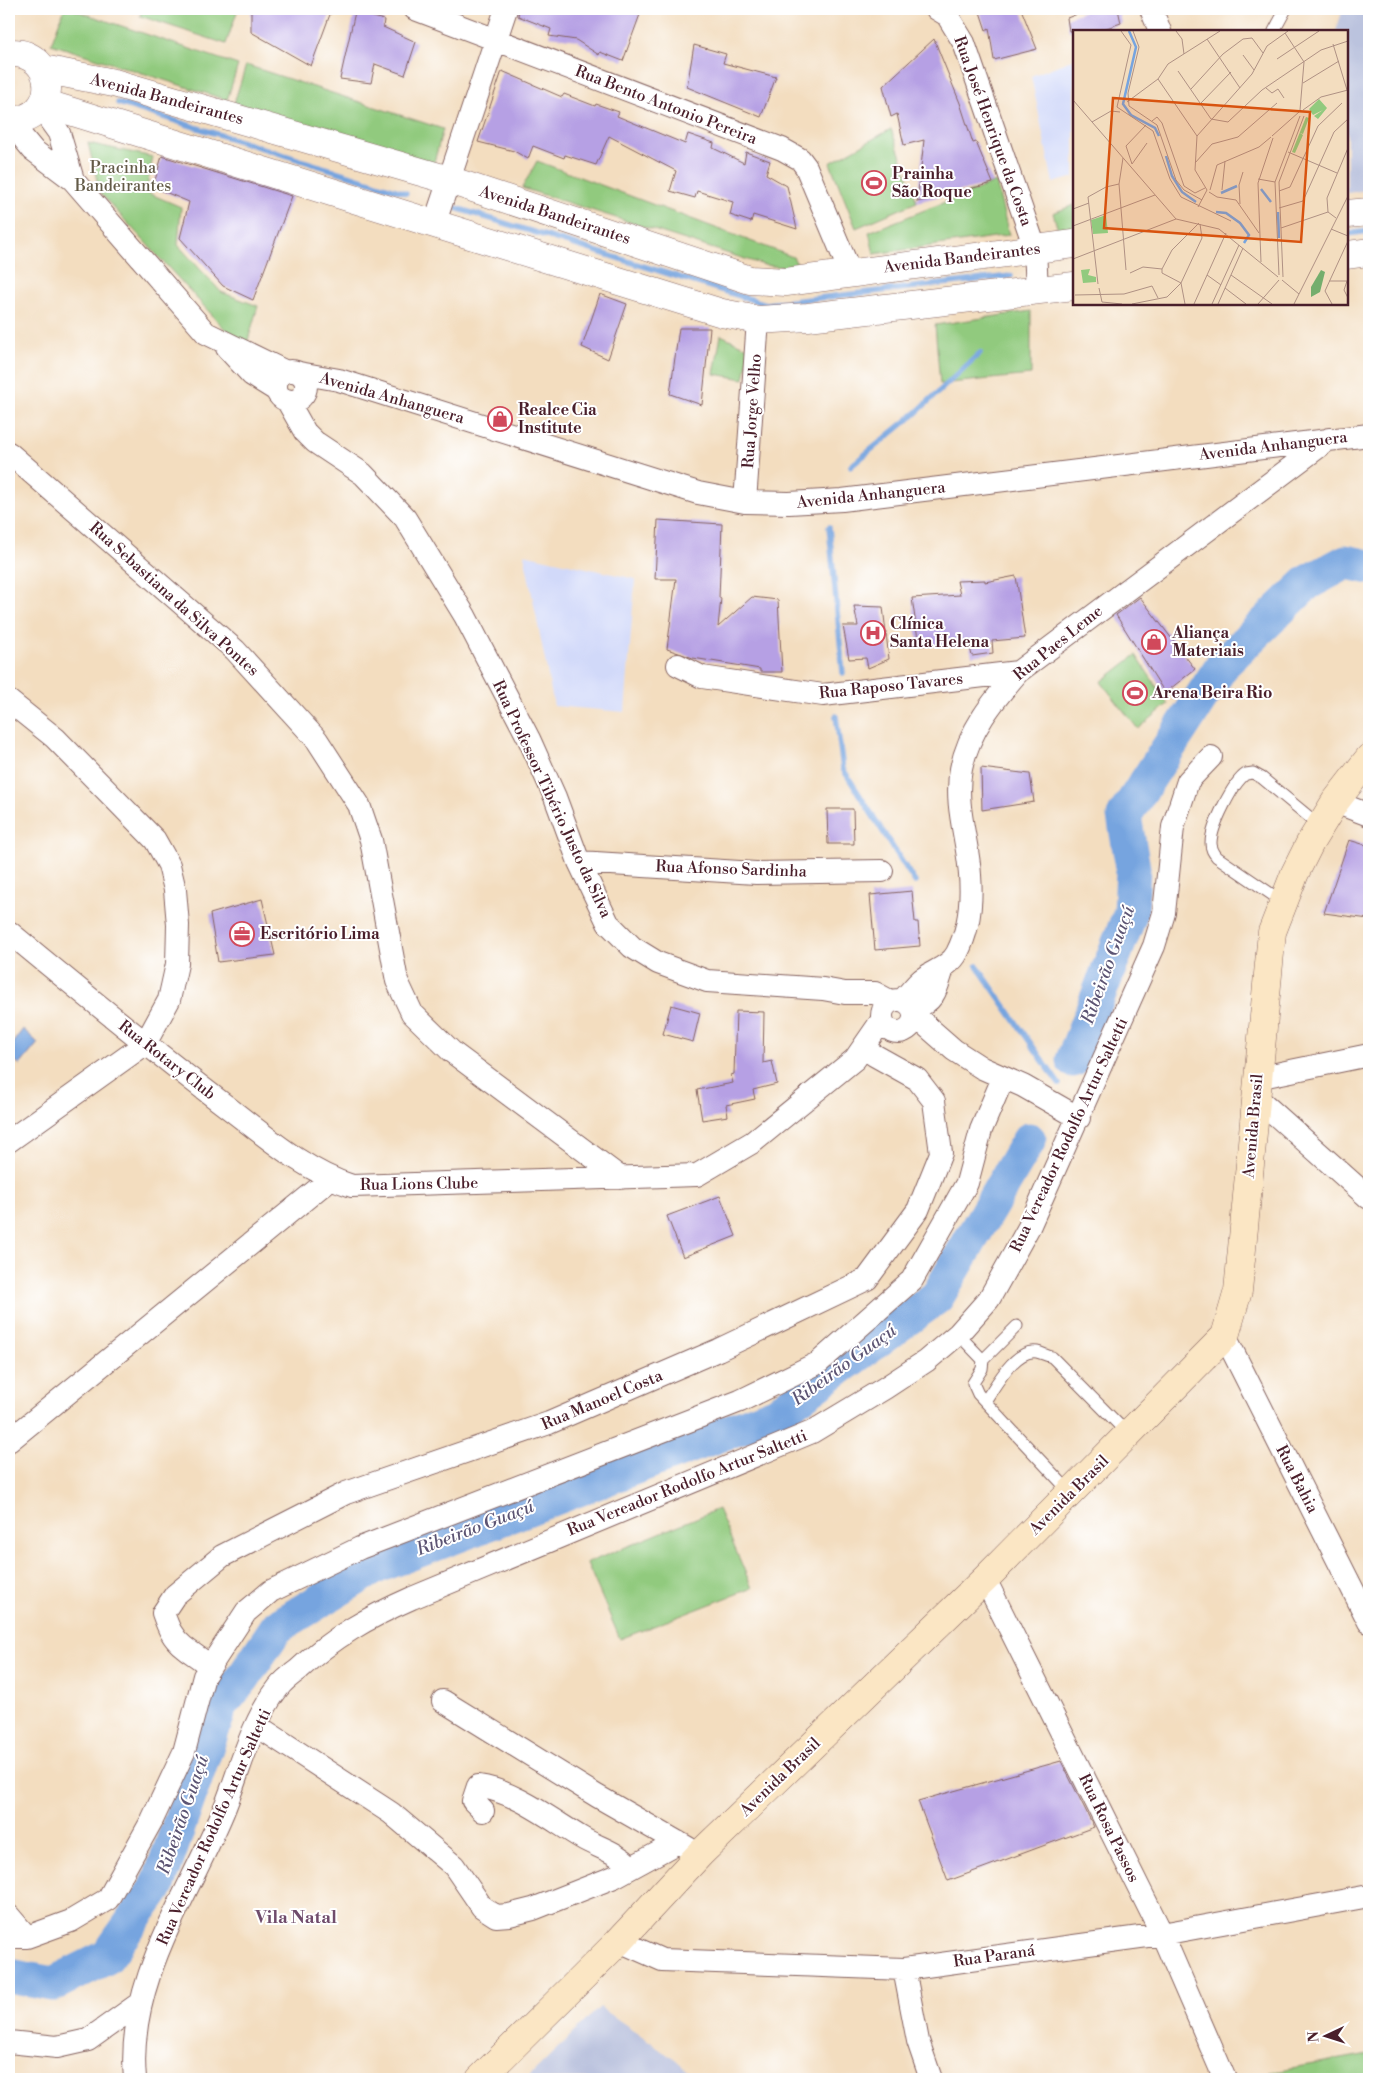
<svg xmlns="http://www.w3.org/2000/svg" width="1378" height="2088" font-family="'Libre Bodoni',serif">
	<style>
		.built { fill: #d1d9f9 }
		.industrial { fill: #bbc3de }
		.green { fill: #91ca7e; stroke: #6e7454 }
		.water { fill: #76a4df; stroke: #606285 }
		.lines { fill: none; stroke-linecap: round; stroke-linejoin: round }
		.stream { stroke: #76a4df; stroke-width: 5.5 }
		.river { stroke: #76a4df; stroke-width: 35 }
		.building { fill: #b6a0e4 }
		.service-casing { stroke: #85625f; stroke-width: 13 }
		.minor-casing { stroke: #85625f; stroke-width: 24 }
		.tertiary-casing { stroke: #85625f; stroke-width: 29 }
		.secondary-casing { stroke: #85625f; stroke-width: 29 }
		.service { stroke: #fff; stroke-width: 11 }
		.minor { stroke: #fff; stroke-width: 22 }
		.tertiary { stroke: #fff; stroke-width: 28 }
		.secondary { stroke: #fbe6c4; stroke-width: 28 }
		.labels { text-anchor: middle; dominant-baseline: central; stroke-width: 4; stroke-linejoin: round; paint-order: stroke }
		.street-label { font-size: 16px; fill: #4a1f2b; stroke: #fff }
		.park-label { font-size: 16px; fill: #635b48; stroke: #fff }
		.poi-label { font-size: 16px; font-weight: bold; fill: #4a1f2b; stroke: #fff; text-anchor: start }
		.water-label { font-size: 18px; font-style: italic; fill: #5c5473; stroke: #fff }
		.neighbourhood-label { font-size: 18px; font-weight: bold; fill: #704c6c; stroke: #fff }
		.inset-river { fill: none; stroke: #76a4df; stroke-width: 2.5 }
		.inset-road { fill: none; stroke: #af9184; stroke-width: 1 }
		.view { fill: #d8530f; fill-opacity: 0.15; stroke: #d8530f; stroke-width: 2.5 }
		.inset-edge { fill: none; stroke: #4a1f2b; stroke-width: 2.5 }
	</style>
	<rect width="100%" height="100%" fill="#fff"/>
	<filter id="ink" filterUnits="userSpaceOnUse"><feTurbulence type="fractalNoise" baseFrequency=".02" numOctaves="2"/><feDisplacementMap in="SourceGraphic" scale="10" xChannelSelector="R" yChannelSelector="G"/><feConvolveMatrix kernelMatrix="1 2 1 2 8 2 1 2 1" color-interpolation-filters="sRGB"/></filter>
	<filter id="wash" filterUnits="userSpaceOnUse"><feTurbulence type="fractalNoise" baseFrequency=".0096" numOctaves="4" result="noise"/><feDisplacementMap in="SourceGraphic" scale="20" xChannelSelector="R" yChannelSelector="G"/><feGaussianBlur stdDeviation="1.12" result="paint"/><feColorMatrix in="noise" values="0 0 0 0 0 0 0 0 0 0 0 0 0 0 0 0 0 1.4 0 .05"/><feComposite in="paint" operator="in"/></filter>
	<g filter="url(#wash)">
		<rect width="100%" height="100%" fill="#f3ddbf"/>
		<path class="built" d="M1074 59V177L1053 183 1031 76Z
			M524 554 635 579 625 712 554 706Z"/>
		<path class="industrial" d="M1343 9H1369V190L1347 193V31H1336Z
			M600 2007 675 2059 697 2079H526Z"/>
		<path class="green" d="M64 9H71L238 65 227 100 51 44Z
			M142 9H238L226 44 140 16Z
			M246 65 443 129 433 166 234 103Z
			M891 129 917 202 856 228 830 163Z
			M88 143 153 157 146 192 181 207 178 245 221 292 258 306 246 347 223 327 100 193Z
			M537 161 793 257 800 269 764 265 522 188Z
			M996 182 1009 235 874 254 869 232Z
			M1074 205V235L1060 237 1053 213Z
			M1031 311V375L940 384 935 325Z
			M721 335 750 349 744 379 714 374Z
			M1136 655 1168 704 1138 729 1101 682Z
			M718 1509 752 1588 620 1639 587 1563Z
			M1369 2054V2079L1236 2078Z"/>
		<path class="water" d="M23 1029 38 1043 20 1065 9 1056V1048Z"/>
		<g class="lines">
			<path class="stream" d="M118 103 406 193
				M456 208 766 304 1011 276
				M1347 234 1369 231
				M851 466 916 413 980 353
				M829 527 843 673
				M836 716 843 769 915 882
				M977 966 1059 1084"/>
			<path class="river" d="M1073 1060 1131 912 1133 868 1124 816 1223 664 1307 583 1346 562 1369 567
				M9 1976 53 1984 107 1957 158 1885 221 1705 243 1678 277 1627 375 1567 777 1413 937 1297 1029 1140"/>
		</g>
		<g id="blocks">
			<path class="building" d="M251 9H332L311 66 251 32Z
				M519 9H642L623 61 600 52 599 55 576 40 549 36 551 29 518 16Z
				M979 9H1021L1037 49 994 60 989 28 986 30Z
				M1090 9H1118L1121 23 1098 31H1069L1067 18Z
				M355 12 384 20 383 27 416 42 405 75 375 64 371 83 340 79Z
				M934 39 960 103 973 143 976 142 993 183 917 202 924 140 904 145 897 114 891 117 883 86Z
				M694 45 726 54 723 63 776 77 761 117 687 87Z
				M502 71 562 97 564 94 595 106 596 104 619 112 617 116 685 144 688 134 714 143 713 148 744 163 746 152 770 161 766 174 787 186 797 229 753 215 751 222 730 215 733 202 697 191 695 198 670 191 676 171 609 136 596 165 565 155 564 158 533 146 528 159 514 151 478 142Z
				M162 156 292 196 253 300 223 286 180 238 189 202 153 187Z
				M600 294 627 304 608 359 582 347Z
				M679 328H710L702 405 670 394Z
				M658 520 722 524 719 598H721L718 627 752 597 778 600 782 672H760V669L693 658 667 649 676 579H655Z
				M1016 576 1025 638 992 641 993 653 972 656 969 643 919 646 912 598 960 595 957 581 985 580V582Z
				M1140 597 1195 669 1165 693 1116 615Z
				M854 606 883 607 889 659 868 668 866 658 849 659 843 626H858Z
				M981 768 1030 774 1034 802 982 810Z
				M827 809H853L854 844H828Z
				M1349 840 1369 846V919L1324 913Z
				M912 891 915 922H918L920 946 875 950 870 895Z
				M262 899 275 955 218 962 210 914Z
				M671 1005 700 1013 693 1042 663 1034Z
				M736 1011 764 1012 763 1063 772 1061 777 1084 753 1090 755 1099 726 1105 728 1116 702 1120 697 1090 733 1083 731 1075 734 1074Z
				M720 1196 736 1236 683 1257 667 1216Z
				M1061 1761 1094 1827 948 1881 918 1801Z"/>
		</g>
	</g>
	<g filter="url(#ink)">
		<use href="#blocks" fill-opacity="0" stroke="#85625f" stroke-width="1"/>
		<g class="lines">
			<defs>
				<path id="service" d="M1274 31 1286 9
					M1283 902 1217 857C1213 852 1211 849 1211 843 1211 827 1233 782 1246 774L1253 773 1262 778 1320 826
					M958 1334 983 1360 982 1369 973 1383 978 1394 1071 1493
					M983 1360 1017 1326
					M985 1401C995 1387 1015 1348 1037 1352 1042 1353 1047 1356 1052 1357L1129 1435"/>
				<path id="minor" d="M415 9 782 149 800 159 806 167 850 272
					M937 9 947 15 964 43 1035 248 1037 291
					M1151 9 1160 31
					M41 108 59 133 73 180
					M9 121 33 150 73 180 206 333 286 372
					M434 225 506 9
					M227 348 252 375 276 390
					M276 386a15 15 0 1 1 30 0a15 15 0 1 1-30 0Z
					M299 373 339 380 698 493 745 502 789 503 842 500 1369 435
					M287 400 305 432 315 442 363 474 405 518 465 616 529 739 555 797 579 862 608 923 632 947 658 963 707 981 823 989 845 993H875L890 1001
					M9 453 235 650 317 740 359 805 371 840 397 981 412 1013 452 1052 621 1178
					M745 502 758 320
					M678 665 702 677 823 695 1018 672
					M9 701 55 738 155 840 169 865 175 890 178 925 177 964 169 1000 145 1044 9 1141
					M1335 802 1369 815
					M579 862 756 873 882 871
					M9 932C79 990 150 1048 222 1103 262 1133 304 1171 352 1186L697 1175 753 1142 855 1059 882 1020
					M882 1016a16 16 0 1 1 32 0a16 16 0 1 1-32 0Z
					M902 1000C909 994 914 986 921 980 932 971 950 967 957 953 969 930 972 901 970 875 968 840 954 805 961 769 969 730 993 701 1018 672L1329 439
					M913 1009C935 1002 937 988 943 968
					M914 1015 954 1050 982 1068 1023 1086 1079 1118
					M1257 1078 1369 1055
					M1256 1097 1369 1198
					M1225 1336 1369 1622
					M9 1441 330 1179
					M985 1579 1162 1934 1225 2079
					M209 1668C203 1658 193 1655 184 1647 172 1638 168 1627 163 1613L175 1595 222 1556 346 1493 549 1423 718 1350 867 1279 918 1210 941 1153 934 1101 917 1079 874 1055
					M443 1701 597 1796 688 1848
					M256 1725 391 1813 454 1866 482 1907 496 1916 509 1915 533 1909 614 1877 678 1842
					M483 1811 473 1801 478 1786C515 1791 550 1819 582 1838 599 1848 616 1851 631 1867
					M9 1916 27 1937
					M9 1937H27L71 1921 108 1899 152 1820 184 1752 204 1676 246 1612 271 1591 360 1548 740 1401 818 1363 912 1280 967 1183 981 1130 1003 1078
					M619 1941 662 1960 904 1969 1162 1934 1369 1896
					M904 1969 918 2041 931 2079
					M9 2042 57 2047 88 2040 140 2003
					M135 2079C126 1982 187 1898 223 1812 240 1771 250 1724 278 1688 283 1681 291 1675 298 1670 333 1637 369 1617 412 1598L812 1432 885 1388 926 1361 958 1334 989 1299 1029 1227 1154 946 1164 913 1173 827 1188 781 1211 757"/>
				<path id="tertiary" d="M9 53C58 50 62 120 9 121
					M43 69 114 83 449 180 750 280 786 282 1074 244
					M44 103 722 313 758 320 808 317 1074 286
					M1347 214 1369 212
					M1347 255 1369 252"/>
				<path id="secondary" d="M480 2079 619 1941 700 1854 985 1579 1225 1336 1238 1291 1272 932 1295 873 1310 843 1335 802 1369 758"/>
			</defs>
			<use href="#service" class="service-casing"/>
			<use href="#minor" class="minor-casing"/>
			<use href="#tertiary" class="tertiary-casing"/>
			<use href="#secondary" class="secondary-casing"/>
			<use href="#service" class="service"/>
			<use href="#minor" class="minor"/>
			<use href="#tertiary" class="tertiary"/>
			<use href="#secondary" class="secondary"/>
		</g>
	</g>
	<defs>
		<symbol id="stadium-ring" viewBox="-11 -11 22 22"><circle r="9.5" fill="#fff" stroke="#d1495b" stroke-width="1.5"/><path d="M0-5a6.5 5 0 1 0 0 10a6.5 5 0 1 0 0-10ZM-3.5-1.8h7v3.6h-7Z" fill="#d1495b"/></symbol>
		<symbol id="shop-ring" viewBox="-11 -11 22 22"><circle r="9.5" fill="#fff" stroke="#d1495b" stroke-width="1.5"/><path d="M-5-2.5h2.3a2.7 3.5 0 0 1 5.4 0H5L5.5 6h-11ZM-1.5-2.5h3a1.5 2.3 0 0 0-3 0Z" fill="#d1495b"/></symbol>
		<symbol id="hospital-ring" viewBox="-11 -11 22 22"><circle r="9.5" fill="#fff" stroke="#d1495b" stroke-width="1.5"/><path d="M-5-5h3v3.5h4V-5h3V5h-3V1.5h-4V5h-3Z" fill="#d1495b"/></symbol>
		<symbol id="office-ring" viewBox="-11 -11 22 22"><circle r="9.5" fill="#fff" stroke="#d1495b" stroke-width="1.5"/><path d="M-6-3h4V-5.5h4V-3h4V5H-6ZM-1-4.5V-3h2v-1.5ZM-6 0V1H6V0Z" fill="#d1495b"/></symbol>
	</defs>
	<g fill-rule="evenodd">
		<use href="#stadium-ring" x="860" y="169" width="28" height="28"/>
		<use href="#shop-ring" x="486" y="405" width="28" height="28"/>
		<use href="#hospital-ring" x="859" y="619" width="28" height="28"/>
		<use href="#shop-ring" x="1140" y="628" width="28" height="28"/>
		<use href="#stadium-ring" x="1121" y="679" width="28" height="28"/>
		<use href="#office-ring" x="228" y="920" width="28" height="28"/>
	</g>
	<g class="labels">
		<g class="street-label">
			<text transform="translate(167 99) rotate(15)">Avenida Bandeirantes</text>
			<text transform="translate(666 105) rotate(21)">Rua Bento Antonio Pereira</text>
			<text transform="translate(993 131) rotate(70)">Rua José Henrique da Costa</text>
			<text transform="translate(555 215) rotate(18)">Avenida Bandeirantes</text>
			<text transform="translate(962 258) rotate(-7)">Avenida Bandeirantes</text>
			<text transform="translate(392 398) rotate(16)">Avenida Anhanguera</text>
			<text transform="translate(752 411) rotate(-86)">Rua Jorge Velho</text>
			<text transform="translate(1273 446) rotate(-7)">Avenida Anhanguera</text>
			<text transform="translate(871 495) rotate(-6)">Avenida Anhanguera</text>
			<text transform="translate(174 599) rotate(42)">Rua Sebastiana da Silva Pontes</text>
			<text transform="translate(1058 643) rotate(-39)">Rua Paes Leme</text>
			<text transform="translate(891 686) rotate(-6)">Rua Raposo Tavares</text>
			<text transform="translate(552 799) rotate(65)">Rua Professor Tibério Justo da Silva</text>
			<text transform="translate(731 869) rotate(2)">Rua Afonso Sardinha</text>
			<text transform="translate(167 1060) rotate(38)">Rua Rotary Club</text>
			<text transform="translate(1253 1126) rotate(-85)">Avenida Brasil</text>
			<text transform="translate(1069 1135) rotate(-65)">Rua Vereador Rodolfo Artur Saltetti</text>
			<text transform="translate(419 1184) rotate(-1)">Rua Lions Clube</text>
			<text transform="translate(602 1400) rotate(-23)">Rua Manoel Costa</text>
			<text transform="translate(1297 1479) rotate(63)">Rua Bahia</text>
			<text transform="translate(687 1483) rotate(-22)">Rua Vereador Rodolfo Artur Saltetti</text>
			<text transform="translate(1069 1495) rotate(-45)">Avenida Brasil</text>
			<text transform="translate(780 1777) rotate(-44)">Avenida Brasil</text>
			<text transform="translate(214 1827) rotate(-66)">Rua Vereador Rodolfo Artur Saltetti</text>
			<text transform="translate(1109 1828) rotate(64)">Rua Rosa Passos</text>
			<text transform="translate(994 1956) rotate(-8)">Rua Paraná</text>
		</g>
		<g class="park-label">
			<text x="123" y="168">Pracinha<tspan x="123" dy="18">Bandeirantes</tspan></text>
		</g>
		<g class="poi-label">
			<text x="892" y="174">Prainha<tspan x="892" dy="18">São Roque</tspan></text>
			<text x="518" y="410">Realce Cia<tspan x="518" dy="18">Institute</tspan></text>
			<text x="890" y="624">Clínica<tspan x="890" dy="18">Santa Helena</tspan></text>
			<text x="1172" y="633">Aliança<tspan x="1172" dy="18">Materiais</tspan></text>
			<text x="1152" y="693">Arena Beira Rio</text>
			<text x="260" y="934">Escritório Lima</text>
		</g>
		<g class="water-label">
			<text transform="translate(1108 965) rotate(-70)">Ribeirão Guaçú</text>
			<text transform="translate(844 1365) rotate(-36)">Ribeirão Guaçú</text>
			<text transform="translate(475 1528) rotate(-21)">Ribeirão Guaçú</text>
			<text transform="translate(183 1815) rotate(-71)">Ribeirão Guaçú</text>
		</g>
		<g class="neighbourhood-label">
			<text x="296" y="1917">Vila Natal</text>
		</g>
	</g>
	<g transform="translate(1073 30)">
		<rect width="275" height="275" fill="#f3ddbf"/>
		<path d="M246 69 254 78 245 89 241 86 250 80 240 85 236 79ZM233 87 236 88 230 104 227 103 230 105 222 123 219 122ZM33 185 35 203 20 204 18 190ZM17 239 15 245 23 247V252L10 253 8 240Z" fill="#91ca7e"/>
		<path d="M248 240 252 242 247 262 238 267V257Z" fill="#74ae6d"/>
		<path class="inset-river" d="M56 1 63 17 50 74 58 85 82 98 86 106M93 126 99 146 109 162 123 172M188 159 198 172M148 163 164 156M143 182 153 183 167 193 176 205 171 213M205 182 206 208"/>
		<path class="inset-road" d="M48 1 58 15 44 77 80 101 97 149 108 167 158 191M60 1 66 17 55 63 56 76 84 95 103 150 111 160 129 170M103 1 109 9 111 24M212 3 231 32 227 80M134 9 167 58M260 14 274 60M170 25 181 40M204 29 246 1M105 41 138 89 155 92 189 60 248 20 275 11M85 49 124 106 122 140 134 160M230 53 266 31M193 58 199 63 205 59 211 68M118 59 150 24 170 9 179 8 190 23M0 70 103 189 146 199 205 247M54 72 85 49 95 34 147 1M128 73 158 42M230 80 248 67 275 60M79 91 84 87 89 93 111 156 122 163 132 158M19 92 38 81 47 82M124 106 179 44 194 16 215 1M199 106 226 82M215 122 264 143M50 128 46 154 53 240M122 133 139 114 165 107 204 73M59 134 53 116 73 95M59 134 74 113M185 149 202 152M137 160 144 135 186 117 198 107M149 160 152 131M206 161 217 157 245 96 269 73M136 162 144 167 163 170 186 203M167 174 166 155 170 142M125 177 134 160M206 178 230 171 261 102 275 89M0 179 16 173M263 188 255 182 254 168 275 118M0 196 82 165M208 198 255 182M258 199 275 206M0 229 103 189M188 232 185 153 200 108M57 243 70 237 89 239M134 245 148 255M158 245 199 274M206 245 202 152 227 86M210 247 206 152 231 86M209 250 226 264 221 274M256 251H275M274 251 271 260 275 268M108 253 89 243V239L99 220 126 193M108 253 112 274M25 254 15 167 33 157 46 154M26 258 29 272 49 274M152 258 173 274M226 264 275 166M2 265 51 264 79 256 85 268M59 274 94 267 108 253 129 208 127 194M121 274 153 203M139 274 166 215M145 274 170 218M185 274 206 250M259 274 252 261 275 211"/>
		<path class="view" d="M40 68 237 82 228 212 31 198Z"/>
		<rect width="275" height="275" class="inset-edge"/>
	</g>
	<rect width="1378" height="2088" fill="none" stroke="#fff" stroke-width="30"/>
	<g transform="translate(1326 2036) rotate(266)" stroke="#ffffff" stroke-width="4" paint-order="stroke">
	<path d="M0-4L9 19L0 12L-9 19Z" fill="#4a1f2b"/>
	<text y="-8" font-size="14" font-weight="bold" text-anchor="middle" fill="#4a1f2b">N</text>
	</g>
</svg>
